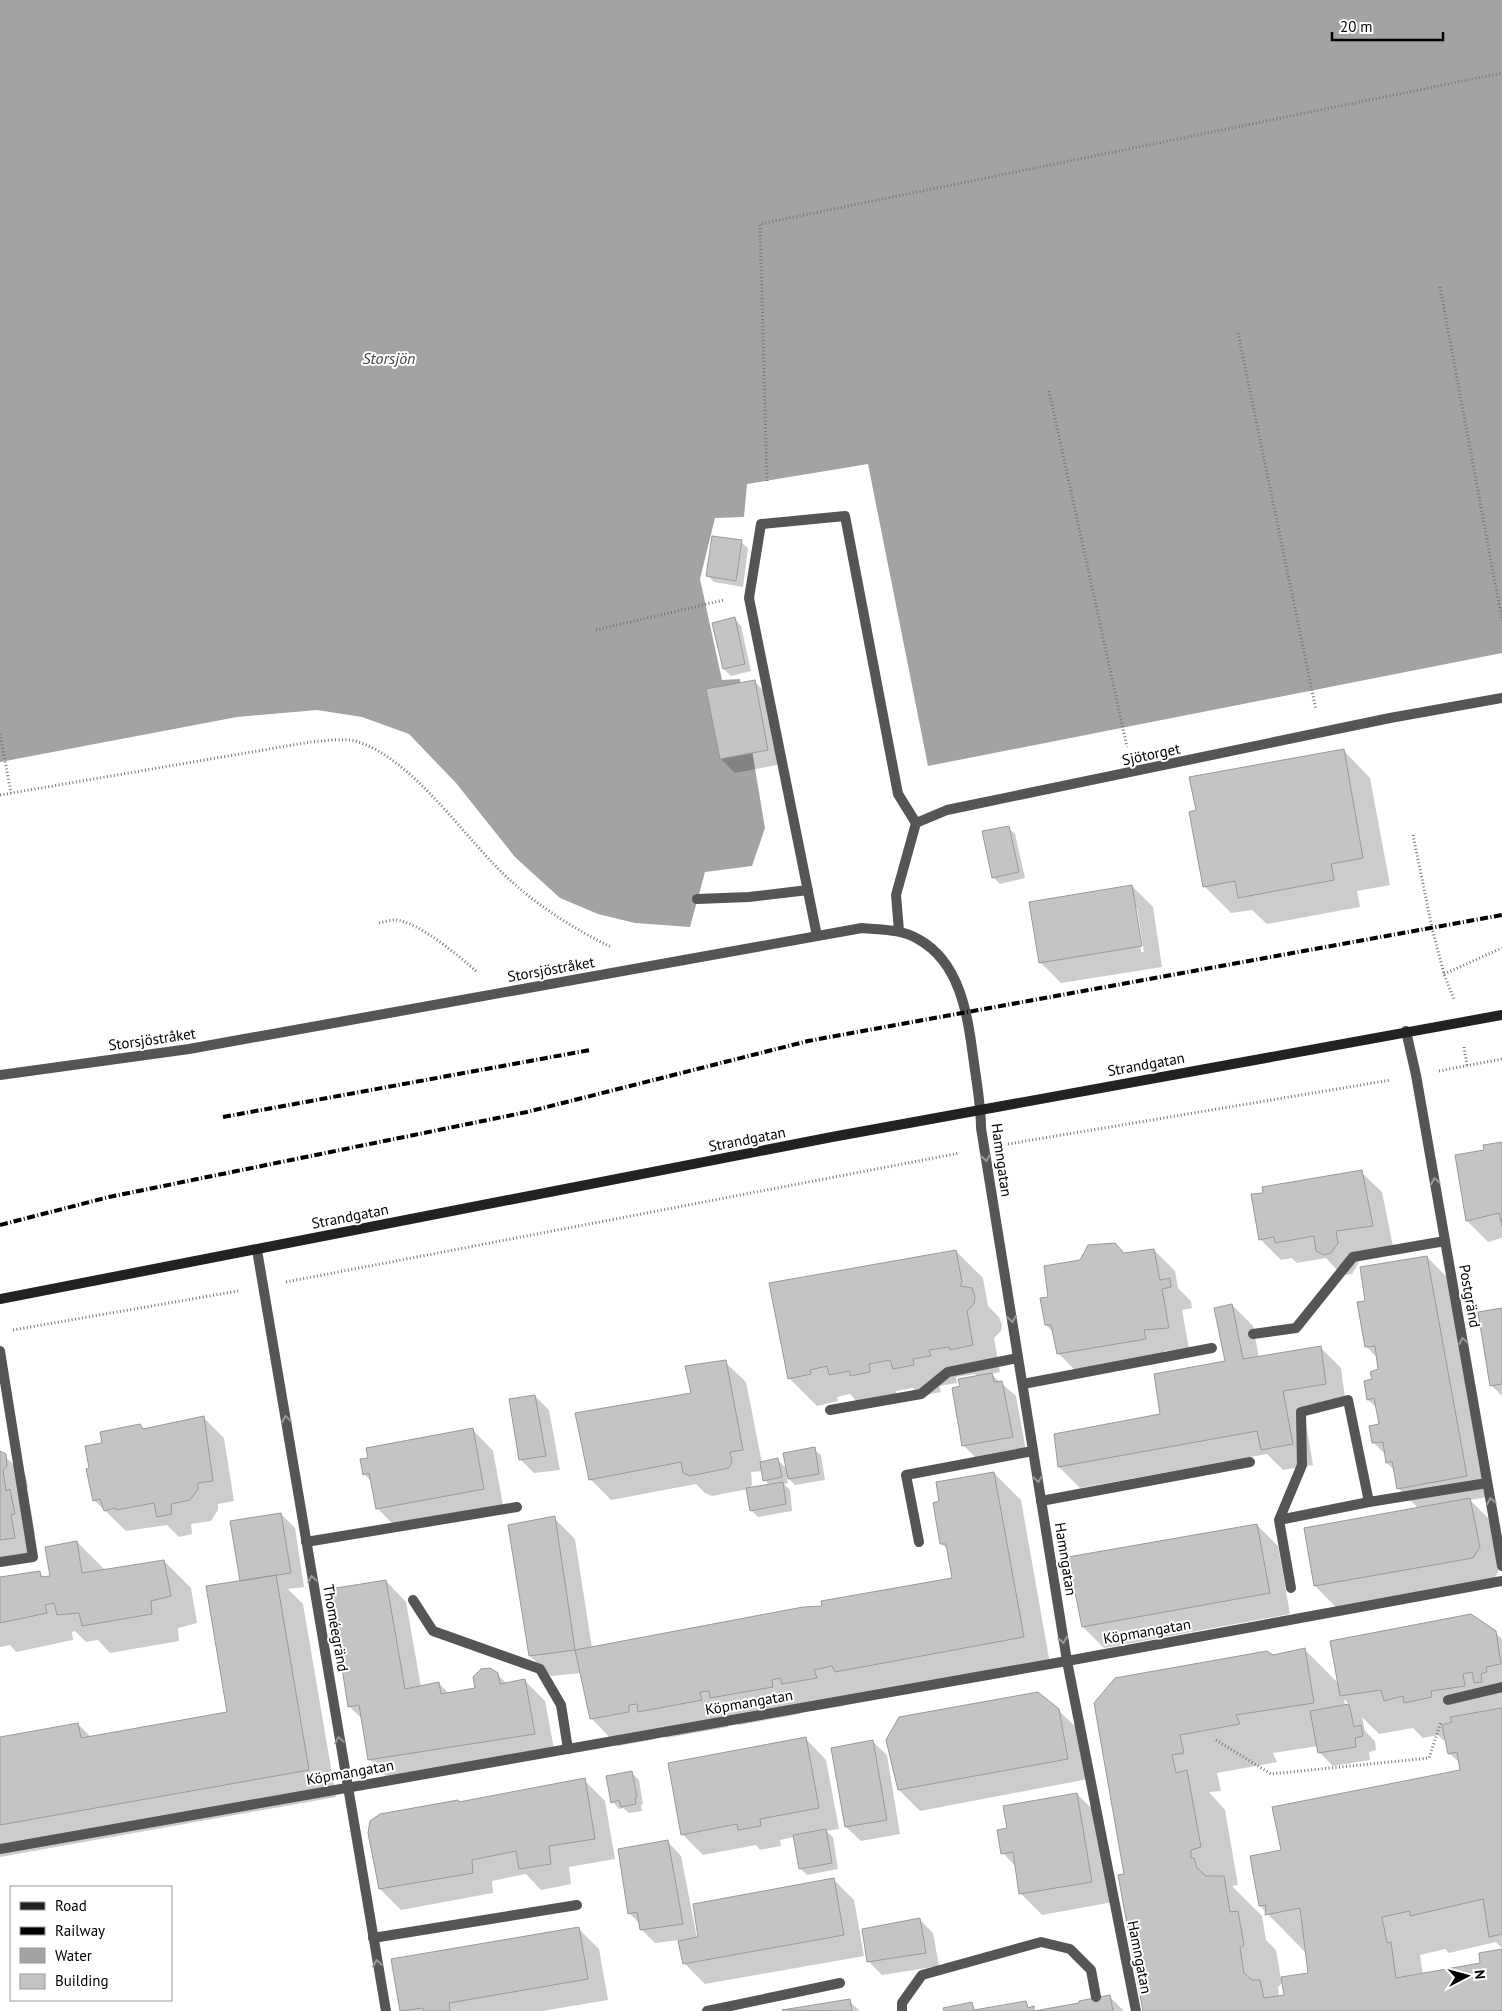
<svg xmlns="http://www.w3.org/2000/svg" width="1502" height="2011" font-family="'PT Sans',sans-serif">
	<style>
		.water { fill: #a3a3a3 }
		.shadow { fill: #0003; fill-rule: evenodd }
		.building { fill: #c4c4c4; stroke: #999 }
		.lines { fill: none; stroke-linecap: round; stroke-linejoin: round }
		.path { stroke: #777; stroke-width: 3; stroke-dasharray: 1 2.5; stroke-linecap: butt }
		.lane { stroke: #555; stroke-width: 10 }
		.street { stroke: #555; stroke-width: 10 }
		.secondary { stroke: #222; stroke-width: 10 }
		.rail { stroke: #000; stroke-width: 4; stroke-dasharray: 8 2.5 1 2.5; stroke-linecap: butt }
		.oneway { stroke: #999 }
		.labels { text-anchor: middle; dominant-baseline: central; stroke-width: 4; stroke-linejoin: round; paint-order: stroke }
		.street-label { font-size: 15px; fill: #000; stroke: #fff }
		.water-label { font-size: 16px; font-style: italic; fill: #444; stroke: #fff }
	</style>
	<rect width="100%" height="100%" fill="#fff"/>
	<path class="water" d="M0 0H1502V653L928 766 868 464 747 484 744 517 715 518 700 579 722 680 740 679 765 828 752 866 705 872 690 927 635 923 598 914 560 898 515 857 456 783 409 734 362 717 317 710 237 717 0 762Z"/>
	<path class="shadow" d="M741 542 748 548 743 587 714 582 708 576Z
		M735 619 741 626 751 671 731 676 724 669 714 624Z
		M754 681 768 695 782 764 735 773 721 759Z
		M1343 750 1370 778 1390 885 1357 891 1360 907 1267 924 1252 910 1231 913 1204 886Z
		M1008 827 1015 834 1025 878 1000 884 993 877Z
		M1132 886 1153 907 1162 967 1061 983 1040 962ZM1135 908H1137L1144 952H1141Z
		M1502 1143V1238L1488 1242 1467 1221 1486 1151Z
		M1361 1172 1382 1192 1393 1246 1356 1252 1358 1264 1352 1274 1346 1275 1338 1271 1326 1258 1297 1263 1292 1258 1281 1260 1260 1239Z
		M1154 1250 1175 1271 1178 1288 1191 1301 1192 1308 1182 1310 1189 1349 1164 1351 1166 1359 1079 1374 1058 1353 1054 1333 1046 1325 1049 1298 1124 1254Z
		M956 1251 983 1278 988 1306 999 1317 1002 1325 1001 1331 994 1338 1000 1372 991 1374 1016 1396 1026 1451 978 1460 964 1446 961 1387 978 1377 975 1374 956 1377 957 1383 939 1386 941 1392 921 1396 913 1388 896 1391 897 1399 857 1402 850 1394 837 1397 838 1401 817 1406 789 1378Z
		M1427 1257 1448 1278 1488 1497 1470 1500 1490 1520 1500 1568 1494 1579 1336 1607 1315 1586 1418 1508 1398 1488 1395 1471 1387 1463 1386 1455 1373 1442 1380 1425 1378 1409 1368 1400 1373 1380 1379 1370 1377 1358 1366 1346V1302Z
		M1232 1305 1253 1326 1259 1358 1320 1347 1341 1368 1346 1405 1304 1412 1313 1465 1283 1470 1267 1454 1080 1488 1059 1467 1162 1415 1227 1362Z
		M1502 1309V1396L1492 1386Z
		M725 1362 746 1382 762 1463 777 1459 787 1469 814 1449 821 1455 825 1480 795 1485 786 1476 788 1483 784 1484 790 1490 792 1511 758 1517 752 1511 748 1489 712 1496 705 1493 696 1484 611 1500 590 1479 692 1394ZM763 1471 765 1480 769 1485 750 1489 752 1484 751 1472Z
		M535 1396 549 1410 560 1470 534 1473 520 1459Z
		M203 1417 224 1438 234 1501 218 1504V1510L211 1521 191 1524 192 1534 179 1537 167 1525 126 1531 94 1500 91 1468 103 1444 140 1425 144 1430Z
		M473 1430 493 1451 504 1510 398 1529 377 1508 372 1482 364 1474 369 1459Z
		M0 1452 26 1476 28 1487 24 1491 26 1506 31 1511 35 1535H32L35 1558 0 1565Z
		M994 1473 1021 1500 1050 1664 841 1697 844 1706 811 1711 798 1707 800 1714 739 1725 732 1719H727L728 1727 666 1738 660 1732H655L656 1739 618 1746 591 1718 581 1673 551 1676 530 1656 554 1518 575 1539 592 1648 824 1607 953 1579 948 1550 941 1543Z
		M281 1514 295 1528 304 1587 288 1589 303 1604 336 1797 0 1857V1738L78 1724 91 1737 229 1713 241 1582Z
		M1257 1525 1278 1546 1290 1614 1104 1648 1083 1627Z
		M77 1542 105 1570 164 1561 191 1588 197 1623 178 1628 179 1641 110 1653 98 1640 86 1642 75 1631 72 1632 73 1640 16 1652 10 1645 0 1647V1578L39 1573 45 1578 52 1577Z
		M386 1581 406 1602 421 1687 439 1683 449 1694 476 1689 497 1674 507 1684 524 1680 545 1701 555 1754 390 1780 369 1759 362 1719 349 1706Z
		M1495 1632 1502 1639V1948L1496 1942 1449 1953 1445 1949 1420 1955 1423 1975 1481 1964 1502 1950V2011H1144L1125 1876 1095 1704 1304 1649 1339 1684ZM1344 1699 1350 1705 1345 1706ZM1362 1717 1379 1734 1413 1728 1423 1738 1438 1735 1443 1740H1446L1449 1753 1461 1764 1462 1771 1283 1851 1252 1857 1260 1906 1305 1952H1306L1309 1974 1281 1979 1276 1950 1266 1940 1262 1916 1232 1886 1238 1885 1225 1810 1209 1792 1221 1791 1217 1773 1277 1762 1273 1753 1318 1746 1319 1752 1333 1766 1370 1760 1369 1752 1376 1750 1375 1741 1365 1731ZM1283 1982 1285 1996 1279 1997 1278 1987Z
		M1058 1710 1080 1731 1088 1779 920 1811 899 1790Z
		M806 1739 826 1760 839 1829 826 1831 833 1837 838 1869 807 1875 800 1868 794 1837 780 1840 781 1846 760 1850 756 1845 703 1855 682 1834Z
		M872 1741 887 1755 900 1834 861 1841 846 1827 832 1749Z
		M632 1773 639 1780 643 1804 641 1805 642 1811 629 1813 623 1808 619 1809 613 1802Z
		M584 1780 605 1801 615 1859 569 1867 571 1884 541 1890 526 1874 492 1881 493 1893 401 1910 380 1889 460 1803Z
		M1077 1794 1098 1815 1113 1902 1042 1915 1021 1894 1016 1867 1003 1853 1009 1829Z
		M667 1841 681 1856 697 1938 833 1879 854 1900 864 1956 705 1984 684 1963 679 1940 655 1943 641 1929 640 1924 629 1913Z
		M919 1919 933 1933 939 1966 882 1975 868 1961Z
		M579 1929 599 1949 608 2000 542 2011H401L392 1960Z
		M1109 1996 1124 2011H1041L1080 2004Z
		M849 2001 860 2011H783Z"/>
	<path class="building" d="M712 536 742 540 736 581 706 576Z
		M735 617 745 664 723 669 712 623Z
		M755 680 768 750 720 759 706 689Z
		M1344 749 1363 858 1331 864 1334 880 1238 898 1235 881 1203 887 1189 812 1196 810 1189 777Z
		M1009 826 1019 872 992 878 982 831Z
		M1132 885 1142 946 1039 963 1029 902Z
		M1502 1142V1226L1499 1213 1466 1221 1455 1155 1484 1150 1483 1145Z
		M1362 1170 1373 1226 1336 1231 1338 1243 1331 1253 1324 1255 1316 1251 1314 1236 1275 1243 1274 1237 1259 1240 1251 1194 1263 1193 1262 1187Z
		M1115 1243 1124 1253 1154 1249 1160 1280 1170 1278 1171 1287 1162 1289 1169 1328 1144 1330 1146 1339 1057 1354 1051 1325H1045L1040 1298 1048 1297 1044 1266 1080 1260 1088 1245Z
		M956 1250 962 1282 960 1286 972 1288 975 1297 974 1304 967 1311 973 1345 950 1350 949 1347 929 1350 931 1356 913 1359 914 1365 893 1369 890 1360 869 1364 870 1372 850 1376V1371L829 1375 827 1366 810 1370 811 1374 788 1379 769 1283Z
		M1427 1256 1467 1476 1397 1489 1392 1461 1386 1463 1383 1442 1372 1443 1369 1426 1379 1424 1374 1398 1367 1400 1364 1381 1372 1379 1370 1372 1378 1369 1375 1346 1365 1347 1357 1302 1365 1301 1360 1267Z
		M1232 1304 1243 1359 1321 1346 1326 1384 1283 1391 1293 1444 1261 1450 1257 1431 1058 1467 1054 1434 1160 1414 1154 1374 1225 1361 1214 1308Z
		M1502 1308V1384L1490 1386 1478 1312Z
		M726 1360 743 1450 730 1452 732 1462 729 1468 690 1476 683 1473 681 1462 589 1480 575 1413 691 1393 685 1366Z
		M992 1373 994 1382 1002 1381 1013 1437 962 1446 952 1388 960 1386 958 1379Z
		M535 1395 546 1456 519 1460 509 1399Z
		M204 1416 213 1481 198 1483V1489L190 1500 171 1504 172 1514 157 1517 154 1503 116 1510 115 1508 104 1511 100 1499 93 1501 86 1469 89 1468 85 1446 102 1443 100 1432 140 1424 143 1429Z
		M473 1428 484 1489 376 1509 369 1473 363 1475 360 1459 368 1458 366 1448Z
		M815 1447 819 1474 788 1479 783 1453Z
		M0 1451 6 1454 7 1466 3 1470 6 1491 10 1489 15 1514 11 1515 15 1538 0 1540Z
		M778 1458 782 1477 763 1481 760 1462Z
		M994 1472 1024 1637 835 1672 832 1666 814 1670 817 1678 782 1684 780 1678 772 1680 773 1687 710 1698 709 1691 700 1692 702 1700 638 1712 637 1704 629 1705V1712L590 1719 575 1650 803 1607 822 1606 821 1601 952 1578 946 1544H940L933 1503 939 1501 936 1482Z
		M783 1482 786 1504 750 1511 746 1488Z
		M1470 1498 1480 1547 1473 1558 1314 1586 1304 1528Z
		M281 1513 291 1573 240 1581 230 1521Z
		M555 1516 575 1650 529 1656 508 1525Z
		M1257 1524 1270 1593 1082 1627 1068 1557Z
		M77 1541 82 1573 164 1560 171 1596 151 1601 152 1614 82 1626 79 1613 57 1615 54 1603 45 1605 47 1613 0 1623V1577L40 1571 41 1577 50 1576 45 1547Z
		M276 1575 309 1770 0 1825V1737L78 1723 81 1738 227 1712 206 1586Z
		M386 1580 405 1689 439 1682 441 1694 475 1688 473 1677 481 1669 490 1668 498 1673 500 1684 525 1679 535 1734 368 1760 359 1705 348 1707 330 1589Z
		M1471 1614 1496 1631 1501 1664 1486 1667 1487 1672 1481 1674 1482 1682 1474 1683 1472 1672 1463 1674 1465 1686 1431 1691 1432 1697 1404 1703 1403 1696 1384 1701 1381 1690 1340 1696 1330 1641Z
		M1305 1648 1314 1703 1236 1715 1240 1724 1180 1735 1184 1753 1172 1755 1176 1773 1187 1770 1201 1847 1191 1850V1858H1194L1197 1868 1206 1876H1224L1230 1912 1238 1911 1244 1945 1240 1948 1244 1973 1252 1980H1260L1264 1998 1284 1995 1281 1977 1308 1973 1300 1908 1265 1915 1266 1905 1259 1906 1250 1856 1281 1850 1272 1807 1460 1770 1457 1752 1448 1754 1442 1725 1452 1722 1450 1717 1502 1708V1934L1489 1937 1483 1899 1410 1916V1911L1382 1917 1387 1943 1391 1942 1396 1978 1480 1963 1479 1953 1502 1949V2011H1143L1118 1875 1124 1874 1094 1703 1115 1678 1267 1651 1273 1655Z
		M1038 1692 1059 1709 1068 1759 898 1790 886 1740 899 1717Z
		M1349 1704 1354 1727 1361 1725 1363 1736 1355 1738 1356 1747 1318 1753 1310 1711Z
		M806 1737 819 1808 760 1819 761 1826 738 1830 737 1824 681 1835 668 1763Z
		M873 1740 887 1820 845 1827 831 1748Z
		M632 1771 637 1797 635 1798 636 1804 621 1807 619 1800 611 1803 606 1776Z
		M585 1778 595 1839 549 1846 551 1864 519 1869 516 1851 472 1860 473 1873 379 1889 368 1833 370 1821 380 1814 458 1800 459 1802Z
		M1077 1793 1092 1882 1019 1894 1013 1852 1001 1854 997 1830 1007 1828 1003 1806Z
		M826 1829 832 1863 799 1869 793 1835Z
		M668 1840 683 1924 640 1930 637 1912 628 1914 618 1849Z
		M834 1878 844 1935 683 1964 678 1941 698 1937 693 1904Z
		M920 1918 926 1953 867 1962 862 1929Z
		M579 1927 588 1979 449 2003 450 2011H423V2008L400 2011 391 1959Z
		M1110 1995 1113 2011H944L943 2008 972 2002 974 2010 1026 2001 1028 2008 1034 2006V2011L1079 2003V2001Z
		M850 1999 852 2011 782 2010Z"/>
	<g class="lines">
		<path class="path" d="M1440 287 1502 620
			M1238 333 1316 710
			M1049 391 1127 747
			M767 481 760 224 1502 73
			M596 630 724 600
			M0 734 11 793
			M0 795 310 742C322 741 344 738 355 741 413 757 467 842 512 882 541 908 576 930 611 947
			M1413 835 1432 928 1444 974 1454 999
			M379 923C384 922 390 920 395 920 418 921 460 957 477 972
			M1444 974 1502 948
			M1464 1047 1467 1066
			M1439 1071 1502 1059
			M1008 1144 1391 1080
			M286 1282 960 1153
			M13 1330 238 1291
			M1216 1740 1271 1774 1429 1758 1441 1722"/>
		<path class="lane" d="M697 899 749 897 808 890
			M817 936 749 598 761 524 845 516 898 794 916 823
			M1253 1334 1296 1328 1353 1257 1445 1241
			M1023 1384 1212 1348
			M830 1410 921 1394 948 1372 1018 1358
			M1041 1501 1250 1462
			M1369 1502 1487 1483
			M1279 1520 1369 1502 1348 1400 1301 1412 1302 1465 1279 1520 1291 1588
			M306 1542 517 1507
			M919 1542 906 1475 1033 1451
			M413 1600 433 1631 540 1669 561 1705 568 1749
			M1448 1700 1502 1687
			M373 1938 577 1905
			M707 2011 840 1983
			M902 2011V2003L922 1975 1041 1942 1070 1949 1091 1970 1096 1997"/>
		<path class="street" d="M899 931 896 895 916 823 947 810 1390 718 1502 698
			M1406 1031 1416 1075 1502 1566
			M0 1075 189 1049 862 928C882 930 901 929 918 939 962 963 968 1019 974 1063 977 1085 981 1106 981 1128L1067 1661 1136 2011
			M257 1250 386 2011
			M0 1351 33 1557 0 1562
			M0 1849 1067 1661 1502 1581"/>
		<path class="secondary" d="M0 1299 832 1137 1502 1015"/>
		<path class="rail" d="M223 1117 590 1050
			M0 1225 109 1197 527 1112 808 1041 1502 915"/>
	</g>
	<defs><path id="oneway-chevron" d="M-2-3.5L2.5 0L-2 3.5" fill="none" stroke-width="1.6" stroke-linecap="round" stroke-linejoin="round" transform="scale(1.25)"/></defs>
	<g class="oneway">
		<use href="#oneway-chevron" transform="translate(986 1158) rotate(81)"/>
		<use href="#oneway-chevron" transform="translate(1435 1181) rotate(-100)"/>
		<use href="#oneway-chevron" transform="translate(1012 1319) rotate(81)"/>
		<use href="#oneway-chevron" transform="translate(1463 1341) rotate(-100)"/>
		<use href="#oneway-chevron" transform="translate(286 1419) rotate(-99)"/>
		<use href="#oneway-chevron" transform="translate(1038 1479) rotate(81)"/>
		<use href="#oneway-chevron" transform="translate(1491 1501) rotate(-100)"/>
		<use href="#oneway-chevron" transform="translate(312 1579) rotate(-100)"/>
		<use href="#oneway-chevron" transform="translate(1063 1640) rotate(81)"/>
		<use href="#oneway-chevron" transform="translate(339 1740) rotate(-100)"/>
		<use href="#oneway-chevron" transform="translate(377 1963) rotate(-99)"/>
	</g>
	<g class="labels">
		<g class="street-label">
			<text transform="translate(1151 754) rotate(-12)">Sjötorget</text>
			<text transform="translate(551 969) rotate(-10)">Storsjöstråket</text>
			<text transform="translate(152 1039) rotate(-8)">Storsjöstråket</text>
			<text transform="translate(1146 1064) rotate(-10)">Strandgatan</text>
			<text transform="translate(747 1139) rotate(-11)">Strandgatan</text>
			<text transform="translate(1002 1160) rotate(82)">Hamngatan</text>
			<text transform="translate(350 1216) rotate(-11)">Strandgatan</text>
			<text transform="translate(1470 1296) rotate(80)">Postgränd</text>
			<text transform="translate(1066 1559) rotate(81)">Hamngatan</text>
			<text transform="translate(336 1628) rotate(80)">Thoméegränd</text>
			<text transform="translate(1147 1631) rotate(-10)">Köpmangatan</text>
			<text transform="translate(749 1702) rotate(-10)">Köpmangatan</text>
			<text transform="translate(350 1772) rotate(-10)">Köpmangatan</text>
			<text transform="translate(1140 1957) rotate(79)">Hamngatan</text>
		</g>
		<g class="water-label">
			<text x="389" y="358">Storsjön</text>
		</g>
	</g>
	<rect x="10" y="1886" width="162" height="115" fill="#ffffff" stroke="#999999"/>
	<rect x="20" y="1902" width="25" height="8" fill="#222222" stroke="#999999"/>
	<text x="55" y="1911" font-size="15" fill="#000000">Road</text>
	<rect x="20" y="1927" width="25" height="8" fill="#000000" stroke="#999999"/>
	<text x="55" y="1936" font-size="15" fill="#000000">Railway</text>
	<rect x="20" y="1948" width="25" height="15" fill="#a3a3a3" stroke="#999999"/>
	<text x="55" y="1961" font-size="15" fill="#000000">Water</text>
	<rect x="20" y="1974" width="25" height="15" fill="#c4c4c4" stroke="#999999"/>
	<text x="55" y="1986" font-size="15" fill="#000000">Building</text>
	<g transform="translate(1467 1976) rotate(84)" stroke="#ffffff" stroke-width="4" paint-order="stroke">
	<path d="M0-4L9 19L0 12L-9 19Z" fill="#000000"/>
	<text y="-8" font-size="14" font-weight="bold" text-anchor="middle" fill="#000000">N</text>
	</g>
	<path d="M1332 32v8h111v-8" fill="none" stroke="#000000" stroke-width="2.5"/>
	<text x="1340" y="32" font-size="15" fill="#000000" stroke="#ffffff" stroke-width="4" paint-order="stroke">20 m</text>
</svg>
